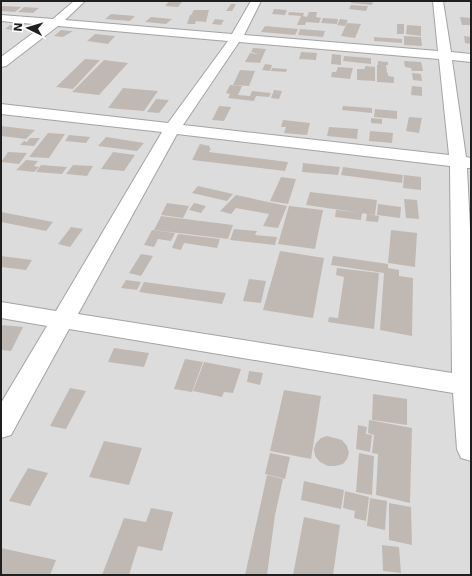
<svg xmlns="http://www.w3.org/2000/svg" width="472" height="576" font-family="'DejaVu Sans',sans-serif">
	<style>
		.residential { fill: #dddcdc }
		.building { fill: #c0b9b3 }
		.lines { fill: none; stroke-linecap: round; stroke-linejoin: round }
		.street-casing { stroke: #a3a3a3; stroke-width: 2 }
		.street { fill: #fff; fill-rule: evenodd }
	</style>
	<rect width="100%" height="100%" fill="#efede6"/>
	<path class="residential" d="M1 1H471V575H1Z"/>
	<path class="building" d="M169 1H179L182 2 178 7 165 6Z
		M351 1H373L372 5 351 3Z
		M231 4H236L232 11H226Z
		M351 5 368 6 366 11 349 9Z
		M3 6 21 7 15 12 1 11V7Z
		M24 7 39 8 33 13 18 12Z
		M274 9 287 10 285 15 272 14Z
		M194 10H209L206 22 196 21 195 24H187L190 15 203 16 191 15Z
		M289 12 304 13 303 16 307 17 309 12H317L316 17 321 18 319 23 306 22 305 25H297L301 16 288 15Z
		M111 14 135 16 130 21 105 19Z
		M151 17 172 19 166 24 145 22Z
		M460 17 471 18V25H462Z
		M323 18 338 19 337 24 321 23Z
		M215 19 224 20 221 25 212 24Z
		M340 19 348 20 345 26 337 25Z
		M347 23 361 24 355 38 341 36Z
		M397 24H404V34H397Z
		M10 25 26 27 21 31 5 29Z
		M407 25 421 26V36L406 34Z
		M265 26 298 29 295 35 261 32Z
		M300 29 325 31 323 37 298 35Z
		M61 30 73 31 63 37 54 36Z
		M95 34 115 36 108 44 87 41Z
		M404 36 421 37 422 46 404 45Z
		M464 36 471 37V44L465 43Z
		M374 37 402 39V43L374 41Z
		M253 48 266 49 260 63 245 62 250 53 259 54 251 52Z
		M301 52 317 53 316 60 299 59Z
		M332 54 341 55V65L331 64Z
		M344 56 371 58V64L343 61Z
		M85 59 100 60 73 89 56 87Z
		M104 60 128 63 99 95 72 92Z
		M378 61 388 62V65H386L387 73H388V76L394 77V83L377 82V65H378Z
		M404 61 421 62 423 71H412L411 68 405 67Z
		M265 64 272 65 270 71 262 70Z
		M365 66 375 67V81L357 80V69H365Z
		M338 67 353 68 350 79 331 77 332 72H336Z
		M272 68 287 69 286 72 271 71Z
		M240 70 255 71 249 86 233 85Z
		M412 73 421 74 422 81 413 80Z
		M230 85 242 86 238 95 250 96 252 91 271 93 269 97 256 96 254 101 228 98 230 94 226 93Z
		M412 86 422 87V96L411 95Z
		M123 88 158 91 144 111 108 108Z
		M274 90 282 91 279 99 271 98Z
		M156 99 169 100 159 113 147 112Z
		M219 106 231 107 224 121 212 120Z
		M343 106 372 108V113L342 110Z
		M375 109 397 111V119L374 117Z
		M409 117 422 118 419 133 406 131Z
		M371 118 382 119V124L371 123Z
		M283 120 310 123 307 135 284 133 286 127H281Z
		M1 126 35 130 26 139 1 136Z
		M329 127 358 129 357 139 327 136Z
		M370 131 393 133 392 143 369 141Z
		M48 133 65 134 49 158 29 157Z
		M69 135 90 137 86 143 65 141Z
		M106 137 144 143 137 151 98 146Z
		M30 138H40L34 146 20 145 24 141 27 142Z
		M200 144 210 146 209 148H211L209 152 288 162 285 171 192 160Z
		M8 152 27 153 19 164 1 162Z
		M113 152 135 155 124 171 101 169Z
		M26 160 38 161 34 166 39 167 34 172 16 170Z
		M303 163 340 167 338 175 302 172Z
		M41 165 67 167 62 174 36 172Z
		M73 165 93 166 87 176 66 174Z
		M343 167 403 175 402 183 341 175Z
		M404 175 421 177V190L403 188Z
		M281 177 296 179 288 204 270 201Z
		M198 186 233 194 227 201 192 193Z
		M310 192 377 200 375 215 306 205Z
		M236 195 287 206 278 228 263 226 269 214 236 208 231 214 220 211Z
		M404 199 417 200 419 219 406 218Z
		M167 203 189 206 183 218 161 215Z
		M194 203 206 206 201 213 189 210Z
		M378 204 401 207 400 218 377 215Z
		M289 206 323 210 315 249 278 244Z
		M336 210 362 213 361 220 335 217Z
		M1 212 53 222 46 231 1 222Z
		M367 214 379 216 378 222 366 221Z
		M161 216 233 225 228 239 154 230Z
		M71 227 83 229 70 247 58 244Z
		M234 229 257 231 255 235 277 237 275 245 230 240Z
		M152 230 175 233 171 241 158 239 154 247 144 245Z
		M391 230 417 233 415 267 388 263Z
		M178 234 220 239 217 248 184 243 181 250 172 248Z
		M280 251 324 258 313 318 263 310Z
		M141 254 153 256 141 276 129 273Z
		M1 256 32 260 26 270 1 267Z
		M333 256 388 264V268L399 270V276L413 278 412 336 380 330 384 273 331 265Z
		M337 268 379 273 374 329 328 322 329 317 338 318 344 277 336 275Z
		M249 279 266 281 261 303 243 301Z
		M126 280 141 282 137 290 121 288Z
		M144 282 226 293 222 304 139 292Z
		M1 325 23 327 11 351 1 350Z
		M114 348 149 353 144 367 108 362Z
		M185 359 203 362 192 392 174 389Z
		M204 362 241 369 233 393 224 392 222 397 193 391Z
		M249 371 263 373 260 385 247 382Z
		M70 388 86 391 66 429 50 426Z
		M284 390 321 396 311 459 270 451Z
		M373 394 407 399V425L372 420Z
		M369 420 412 428 410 503 376 495 378 454 372 453 374 435 368 433Z
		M358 425 367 427 366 434 372 435 370 452 356 449Z
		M327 436 342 440 347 446 349 453 347 459 343 464 335 466H328L320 462 315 456 314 449 316 443 321 438Z
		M104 441 142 448 129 485 89 477Z
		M270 453 290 457 285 479 265 474Z
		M359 453 374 456 372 495 356 492Z
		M28 468 48 473 30 506 9 501Z
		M267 475 283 479 275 515 267 575H245Z
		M304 481 344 490 341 509 301 500Z
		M345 491 369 497 366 521 354 518 355 511 343 508Z
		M370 498 387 501 385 530 367 526Z
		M389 503 411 507 412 545 389 540Z
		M151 508 173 512 162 551 138 546 129 575H102L124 518 146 522Z
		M304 517 340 525 333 575H293Z
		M382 545 399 547 401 573 383 571Z
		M1 548 56 560 50 575H1Z"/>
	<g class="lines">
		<defs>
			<path id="street" d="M74 1H85L65 20 232 34 251 1H261L244 35 438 51 433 1H443L451 52 471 54V62L452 60 466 157 471 158V168H467L471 249V461L461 458 457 449 453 393 69 329 11 435 1 438V403L47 326 1 318V302L56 311 162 132 1 114V104L168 123 228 41 58 26 6 66 1 67V57L44 25 1 21V15L53 19ZM239 42 439 59 449 155 183 125ZM177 134 450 166 452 373 78 314Z"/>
		</defs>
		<use href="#street" class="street-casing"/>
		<use href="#street" class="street"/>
	</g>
	<rect width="472" height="576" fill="none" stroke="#1f1f1f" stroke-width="4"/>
	<g transform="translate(28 28) rotate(275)" stroke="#ffffff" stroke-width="3" paint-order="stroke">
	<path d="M0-3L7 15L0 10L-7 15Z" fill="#1f1f1f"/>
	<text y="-6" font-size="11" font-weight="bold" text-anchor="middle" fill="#1f1f1f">N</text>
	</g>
</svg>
